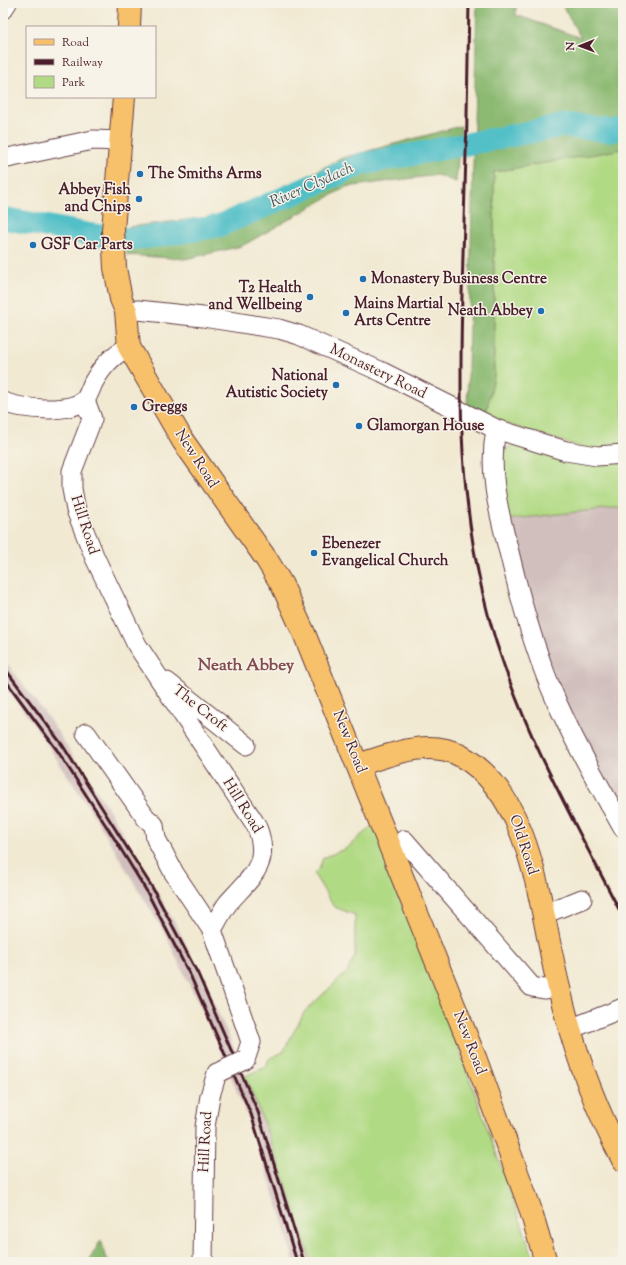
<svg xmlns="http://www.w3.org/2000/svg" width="626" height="1265" font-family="'Sorts Mill Goudy',serif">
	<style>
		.industrial { fill: #d1bfbd }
		.green { fill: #b1da84; stroke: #7e7c58 }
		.forest { fill: #8cba72; stroke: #6b6c4e }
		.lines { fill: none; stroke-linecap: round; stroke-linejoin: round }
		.river { stroke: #53c0c8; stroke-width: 23 }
		.minor-casing { stroke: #633d44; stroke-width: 21 }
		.major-casing { stroke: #633d44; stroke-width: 24 }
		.minor { stroke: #fff; stroke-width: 19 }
		.major { stroke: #f7c06b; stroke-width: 22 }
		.rail { stroke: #4a1f2b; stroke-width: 3 }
		.minor-bridge-casing { stroke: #633d44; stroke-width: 21; stroke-linecap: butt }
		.minor-bridge { stroke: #fff; stroke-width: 19 }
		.poi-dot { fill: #1f6fb2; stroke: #f7f3e8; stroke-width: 1.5 }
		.labels { text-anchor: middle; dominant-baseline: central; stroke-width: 3; stroke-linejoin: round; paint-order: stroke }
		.poi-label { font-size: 15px; font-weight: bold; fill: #4a1f2b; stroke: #f7f3e8; text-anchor: start }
		.street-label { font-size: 15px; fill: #4a1f2b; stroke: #f7f3e8 }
		.water-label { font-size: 16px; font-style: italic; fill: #4d5762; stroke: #f7f3e8 }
		.quarter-label { font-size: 17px; font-weight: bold; fill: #824c50; stroke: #f7f3e8 }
	</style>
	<rect width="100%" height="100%" fill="#f7f3e8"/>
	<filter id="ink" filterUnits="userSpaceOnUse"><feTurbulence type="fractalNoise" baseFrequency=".025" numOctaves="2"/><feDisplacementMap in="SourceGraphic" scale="8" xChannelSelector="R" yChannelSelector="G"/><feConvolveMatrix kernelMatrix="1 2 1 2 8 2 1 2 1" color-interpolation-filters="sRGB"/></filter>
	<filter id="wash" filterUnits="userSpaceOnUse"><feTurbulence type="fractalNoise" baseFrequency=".012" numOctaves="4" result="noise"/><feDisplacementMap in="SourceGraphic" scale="16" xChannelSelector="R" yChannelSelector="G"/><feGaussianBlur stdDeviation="0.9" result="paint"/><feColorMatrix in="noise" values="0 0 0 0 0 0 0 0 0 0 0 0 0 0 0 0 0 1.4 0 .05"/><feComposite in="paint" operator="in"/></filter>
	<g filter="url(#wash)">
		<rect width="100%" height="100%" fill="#f1e9d2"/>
		<path class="industrial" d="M623 507V816L569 720 534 619 505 520Z
			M3 658 47 716 108 808 178 928 228 1034 265 1123 298 1217 311 1262H294L283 1221 252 1128 215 1038 166 936 96 819 35 726 3 684Z"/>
		<path class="green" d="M623 149V450L596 452 485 417 494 377V172Z
			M514 444 623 460V507L505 520 502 454 506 449Z
			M374 824 412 917 535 1262H311C292 1199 271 1137 245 1076L266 1067 269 1059 283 1052 305 1011 347 972 355 956V915L334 907 314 874 319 869 323 858 347 848Z"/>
		<path class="forest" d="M477 3H516V15L581 38 561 3H623V149L494 172V377L485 417 467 411Z
			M461 126 456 182 437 175 346 187 242 246 185 259 127 255 128 227 235 214 342 158Z
			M101 1240 108 1262H88Z"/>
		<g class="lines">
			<path class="river" d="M3 218 92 235 132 239 164 235 219 226 362 164 562 126 610 131 623 129"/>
		</g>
	</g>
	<g filter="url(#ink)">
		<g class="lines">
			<defs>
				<path id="minor" d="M3 9 7 3
					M3 159 93 140 120 141
					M126 311 138 310 203 317 279 329 299 335 382 372 496 429 566 451 597 456 623 454
					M85 400 92 419 72 471V489L76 510 95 558 137 645 256 825C272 863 252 876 228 903 222 911 217 921 212 930L251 1042 245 1060
					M3 402C22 409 68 414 85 400 88 396 91 388 93 383 102 367 112 355 129 347
					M496 429C488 473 498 509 509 552 523 610 540 670 567 724 584 760 604 794 623 828
					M167 682 246 745
					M86 733 146 818 154 825 156 839 174 873 212 930
					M404 840 532 987 544 989 558 987
					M544 914 582 899
					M570 1029 623 1008
					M203 1262 205 1127 210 1096 217 1073 222 1071"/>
				<path id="major" d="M129 27 130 3
					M124 97 113 230 115 268 121 299 126 311 129 347 183 441 267 560 282 585 304 633 476 1060 530 1208 546 1262
					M358 765C390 755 429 738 461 756 534 796 540 914 559 988 573 1047 594 1106 623 1160"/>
			</defs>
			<use href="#minor" class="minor-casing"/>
			<use href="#major" class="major-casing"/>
			<use href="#minor" class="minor"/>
			<use href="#major" class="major"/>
			<path class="rail" d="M469 3C468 87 466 171 463 255 460 371 456 476 482 590 508 706 569 812 623 917
				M3 666 63 746 119 835 152 887 198 974 258 1112 304 1262
				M3 677 57 750 114 838 146 890 191 977 251 1114 297 1262"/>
			<defs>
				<path id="minor-bridge" d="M222 1071 245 1060"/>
			</defs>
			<use href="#minor-bridge" class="minor-bridge-casing"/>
			<use href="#minor-bridge" class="minor-bridge"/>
		</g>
	</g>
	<g class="poi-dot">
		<circle cx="140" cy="174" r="4"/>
		<circle cx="139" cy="199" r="4"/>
		<circle cx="33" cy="245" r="4"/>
		<circle cx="363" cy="279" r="4"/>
		<circle cx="310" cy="297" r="4"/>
		<circle cx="541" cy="311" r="4"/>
		<circle cx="346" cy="313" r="4"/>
		<circle cx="336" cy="385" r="4"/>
		<circle cx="134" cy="407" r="4"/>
		<circle cx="359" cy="426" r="4"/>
		<circle cx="314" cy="553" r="4"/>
	</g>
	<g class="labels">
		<g class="poi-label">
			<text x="148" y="174">The Smiths Arms</text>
			<text x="131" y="190" text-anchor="end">Abbey Fish<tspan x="131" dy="17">and Chips</tspan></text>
			<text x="41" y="245">GSF Car Parts</text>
			<text x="371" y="279">Monastery Business Centre</text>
			<text x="302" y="288" text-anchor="end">T2 Health<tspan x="302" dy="17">and Wellbeing</tspan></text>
			<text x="354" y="304">Mains Martial<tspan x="354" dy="17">Arts Centre</tspan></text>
			<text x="533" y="311" text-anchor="end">Neath Abbey</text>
			<text x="328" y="376" text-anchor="end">National<tspan x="328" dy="17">Autistic Society</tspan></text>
			<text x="142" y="407">Greggs</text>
			<text x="367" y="426">Glamorgan House</text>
			<text x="322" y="544">Ebenezer<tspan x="322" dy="17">Evangelical Church</tspan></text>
		</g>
		<g class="street-label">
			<text transform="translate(378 372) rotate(26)">Monastery Road</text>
			<text transform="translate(196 459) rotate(57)">New Road</text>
			<text transform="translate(84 525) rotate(72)">Hill Road</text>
			<text transform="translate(200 709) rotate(38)">The Croft</text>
			<text transform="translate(349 742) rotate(68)">New Road</text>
			<text transform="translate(242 806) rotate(58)">Hill Road</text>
			<text transform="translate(523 845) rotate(72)">Old Road</text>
			<text transform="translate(469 1043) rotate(69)">New Road</text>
			<text transform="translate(206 1142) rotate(-87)">Hill Road</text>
		</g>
		<g class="water-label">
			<text transform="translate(312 186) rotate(-24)">River Clydach</text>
		</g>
		<g class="quarter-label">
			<text x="246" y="666">Neath Abbey</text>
		</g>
	</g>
	<rect width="626" height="1265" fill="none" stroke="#f7f3e8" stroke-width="16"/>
	<rect x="26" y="26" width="130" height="72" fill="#f7f3e8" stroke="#b29e9c"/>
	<rect x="34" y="39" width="20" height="6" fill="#f7c06b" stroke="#b29e9c"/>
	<text x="62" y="46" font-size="12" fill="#4a1f2b">Road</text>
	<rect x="34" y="59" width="20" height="6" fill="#4a1f2b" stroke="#b29e9c"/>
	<text x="62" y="66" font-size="12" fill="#4a1f2b">Railway</text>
	<rect x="34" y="76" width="20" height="12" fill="#b1da84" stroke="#b29e9c"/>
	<text x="62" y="86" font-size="12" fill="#4a1f2b">Park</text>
	<g transform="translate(580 46) rotate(269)" stroke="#f7f3e8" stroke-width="3" paint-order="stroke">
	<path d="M0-3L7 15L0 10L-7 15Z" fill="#4a1f2b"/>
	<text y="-6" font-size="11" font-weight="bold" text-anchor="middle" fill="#4a1f2b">N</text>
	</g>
</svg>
